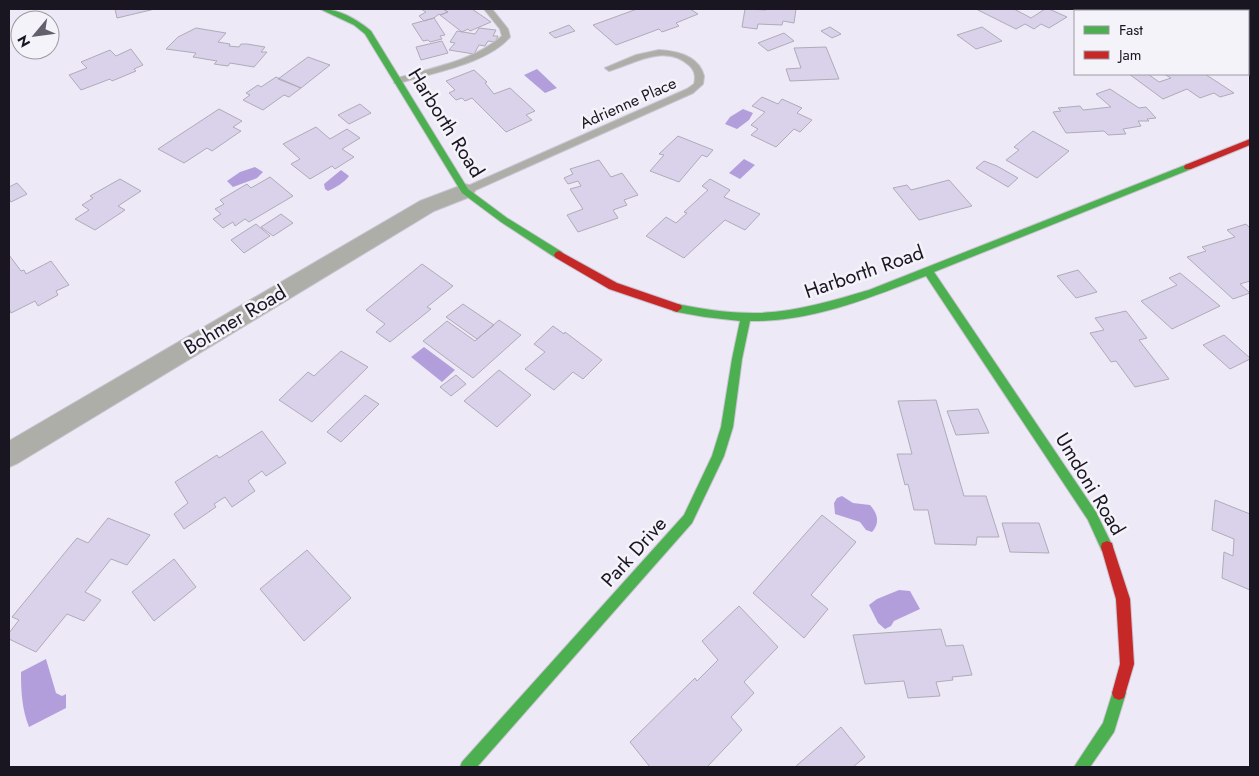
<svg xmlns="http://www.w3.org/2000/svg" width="1259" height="776" font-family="Jost,sans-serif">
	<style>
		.water { fill: #b39edc }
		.building { fill: #dad2ea; stroke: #afabb7 }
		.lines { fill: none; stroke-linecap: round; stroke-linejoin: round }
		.lane-casing { stroke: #c8c4d0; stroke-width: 2 }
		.street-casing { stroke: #c8c4d0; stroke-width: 2 }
		.fast-casing { stroke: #c8c4d0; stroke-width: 2 }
		.jam-casing { stroke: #c8c4d0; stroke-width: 2 }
		.lane { fill: #adaea7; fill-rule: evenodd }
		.street { fill: #adaea7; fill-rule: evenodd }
		.fast { fill: #4caf50; fill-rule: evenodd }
		.jam { fill: #c62828; fill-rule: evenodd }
		.labels { text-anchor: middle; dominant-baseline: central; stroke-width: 5; stroke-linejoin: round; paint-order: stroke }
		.far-street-label { font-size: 16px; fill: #191521; stroke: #f5f3fa }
		.street-label { font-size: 20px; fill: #191521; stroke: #f5f3fa }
	</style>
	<rect width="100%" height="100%" fill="#ede9f7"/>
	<path class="water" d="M537 69 557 88 545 93 524 75Z
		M743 109 753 113 749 120 737 129 725 124 730 117Z
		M744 159 755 165 740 179 729 173Z
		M255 167 263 172 257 178 233 187 227 181 240 172Z
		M341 170 349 176C345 182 335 188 328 191L325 189 324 184Z
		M424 347 455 370 442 382 411 357Z
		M842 496 853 503 870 505C878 514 880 523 872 532L866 530 860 522 835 514 834 503 837 498Z
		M899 590 910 591 920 609 894 621 891 626 885 629 878 623 869 605 877 599Z
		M46 659 56 693 62 696 66 694V708L29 727C22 709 21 692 21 672Z"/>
	<path class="building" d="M115 9H155L117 18Z
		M421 9H443L448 12 440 15 439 14 434 18 424 21 419 16 426 12Z
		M443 9H472L491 22 470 31 468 29 462 32 440 15 448 12Z
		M637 9H690L698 14 676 23 679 26 662 32 659 29 616 45 593 25Z
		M745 9 766 10 767 9H796L794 23 783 21 782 25 758 24 757 29 742 27Z
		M976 9H1014L1031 18 1045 9H1049L1067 17 1049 28 1041 24 1034 29 1025 24 1016 29Z
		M434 18 445 35 440 36 442 39 430 42 428 40 423 41 412 24Z
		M569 25 575 31 555 38 549 33Z
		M830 27 841 34 832 38 821 31Z
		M982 27 1002 41 976 49 957 35Z
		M196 28 226 33 218 42 230 44 229 46 239 47 241 44H247L265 47 261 52H267L254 67 230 63 228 66 214 64 217 61 193 57 196 53 166 49 178 37Z
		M479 28 496 30 493 36H498L495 42 488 41 485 46 479 45 474 54 449 50 455 43 450 42 457 31 475 34Z
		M1248 31 1250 32V62L1248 61Z
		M784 33 794 41 768 51 758 43Z
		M442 41 448 53 421 60 416 47Z
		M826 47 839 79 790 81 786 69 801 68 794 48Z
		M131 49 143 65 134 69 136 71 112 81 110 79 81 90 69 75 87 68 81 62 110 50 116 56Z
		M308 57 330 65 301 88 278 79Z
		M474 70 487 82 485 83 494 94 510 88 535 111 526 115 532 120 506 132 472 98 465 101 462 98 456 100 449 93 455 90 446 81Z
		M1129 74H1148L1159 82 1171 78 1164 74H1205L1234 93 1220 97 1214 93 1200 98 1187 89 1163 99Z
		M276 77 301 88 289 97 284 95 263 110 243 100 250 95 246 93 258 85 261 87Z
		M1110 89 1139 108 1146 107 1156 118 1147 119 1149 121H1138L1141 126 1123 129 1126 134 1108 135 1104 131 1066 133 1053 112 1061 111 1058 108 1080 106 1083 110 1111 107 1096 94Z
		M762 97 778 104 782 99 802 108 797 113 812 120 800 132 794 129 776 147 751 135 758 129 751 125 765 112 752 106Z
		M360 104 371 113 349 124 338 115Z
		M219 109 242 121 233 127 241 131 212 151 207 148 184 163 158 149Z
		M316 127 330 139 347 129 360 138 342 149 354 157 335 169 332 166 310 179 291 164 300 159 283 144Z
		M1033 131 1069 151 1037 178 1006 160 1019 150 1014 147Z
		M678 136 713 150 707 157 702 155 679 182 650 171 664 155 659 154Z
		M599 160 611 177 622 173 638 195 624 200 627 205 613 210 618 218 578 232 567 215 583 209 570 189 581 186 578 181 568 184 564 178 573 174 570 169Z
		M984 161 997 166 1018 178 1008 187 976 168Z
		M270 177 293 196 249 222 245 219 235 226 233 222 223 228 213 219 221 214 215 209 224 204 220 200 247 184 251 188Z
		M120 179 141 191 118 206 125 210 95 230 75 219 89 210 82 205 93 198 90 196Z
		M710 179 730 190 724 197 760 214 745 230 725 220 684 258 646 236 666 217 676 223 687 213 684 212 708 190 702 186Z
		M949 180 972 206 919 220 893 188 907 185 911 190Z
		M17 183 27 194 11 202 9 199V187Z
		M281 214 293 223 273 236 261 227Z
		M256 224 270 236 244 253 231 240Z
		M1246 224 1250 228V281L1240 284 1250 293 1233 299 1187 257 1206 251 1202 247 1235 237 1227 230Z
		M9 255 21 271 24 270 26 274 51 261 69 285 56 291 58 295 38 306 35 301 11 313 9 309Z
		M422 264 453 286 427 307 431 309 390 342 376 332 385 324 366 310Z
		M1078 270 1097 292 1076 298 1057 276Z
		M1180 273 1220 306 1172 329 1141 301 1177 285 1169 278Z
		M463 304 494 325 477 339 446 317Z
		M1126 311 1147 338 1139 340 1169 379 1135 387 1116 361 1111 362 1090 333 1104 330 1095 318Z
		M499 320 521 335 473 378 423 341 447 321 475 341Z
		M553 326 564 334 565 332 602 360 583 379 573 372 554 390 525 369 545 352 534 344Z
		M1224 335 1250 358V359L1230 369 1203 345Z
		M341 351 368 367 312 422 279 400 308 372 314 376Z
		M499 370 531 395 497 427 464 401Z
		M456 375 466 384 451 396 440 387Z
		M365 395 379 404 341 442 327 432Z
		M936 400 964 496H986L999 537H977L976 545 935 544 928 510H914L908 484 905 485 897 454H912L898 401Z
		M978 409 989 433 956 435 947 411Z
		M262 431 286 463 266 476 262 471 248 481 255 491 232 507 225 497 214 504 216 507 184 529 174 514 188 503 175 482 217 455 219 458Z
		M1215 500 1250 514V590L1222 578 1224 552 1233 556 1234 539 1212 530Z
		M822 515 856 542 811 595 828 609 804 638 753 593Z
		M108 518 150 535 127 565 111 559 85 592 101 600 84 621 67 614 36 652 9 639V633L19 620 12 617 77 538 88 543Z
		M1002 523H1039L1049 553 1010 552Z
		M307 550 351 598 304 641 260 589Z
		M174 559 196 587 154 621 132 592Z
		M739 606 778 647 744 682 754 693 731 717 742 730 707 767H650L630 742 695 678 697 681 718 660 702 641Z
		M941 629 946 646 963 645 972 675 952 677 953 680 936 682 940 696 908 698 904 681 865 684 853 635Z
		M841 727 865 757 853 767H795Z"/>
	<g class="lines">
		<defs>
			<path id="lane" d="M484 9H492L508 29 510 37C487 64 433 72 400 83H394V79C430 68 472 62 502 36L500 29Z
				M659 50C677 51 699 56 704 76L703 84 693 93 469 193H461L460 191 461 189 687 89 694 84C696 77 695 71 690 66 665 43 636 63 609 71L605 68 636 55Z"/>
			<path id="street" d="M465 184 472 186 475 191 472 196 434 211 18 463 9 467V441L420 201Z"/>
			<path id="fast" d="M320 9C338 8 358 20 371 31L468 189 507 218 562 252 564 255 562 258H556L501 222 462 193 365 34 354 25Z
				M1188 164 1191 165V169L934 272 1096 512 1113 547 1112 551 1107 553 1102 551 1088 520 926 276C870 298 811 322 750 321L742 359 733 427 724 456 692 523 477 767H460L462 762 684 515 712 456 721 427 732 359 740 321 705 317 677 312 673 311 672 308 673 305 677 304C702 309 727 313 753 313 793 313 831 301 869 290Z
				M1119 686 1124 688 1126 693 1114 732 1090 767H1074L1103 723 1114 688Z"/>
			<path id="jam" d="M1250 139V145L1191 169H1185L1184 167 1185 165Z
				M559 251 617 283 681 305 682 308 677 312 609 289 556 258 554 255 556 252Z
				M1107 541 1112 543 1113 547 1130 599 1134 664 1124 698 1119 700 1114 698 1112 693 1120 664 1116 599 1101 547 1102 543Z"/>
		</defs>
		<use href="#lane" class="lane-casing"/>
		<use href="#street" class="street-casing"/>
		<use href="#fast" class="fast-casing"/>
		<use href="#jam" class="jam-casing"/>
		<use href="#lane" class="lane"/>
		<use href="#street" class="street"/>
		<use href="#fast" class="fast"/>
		<use href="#jam" class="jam"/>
	</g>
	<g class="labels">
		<g class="far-street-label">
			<text transform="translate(628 103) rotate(-24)">Adrienne Place</text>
		</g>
		<g class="street-label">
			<text transform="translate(446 123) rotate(58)">Harborth Road</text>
			<text transform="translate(864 272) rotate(-19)">Harborth Road</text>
			<text transform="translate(235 320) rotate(-31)">Bohmer Road</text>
			<text transform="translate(1090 484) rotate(59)">Umdoni Road</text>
			<text transform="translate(634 552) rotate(-48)">Park Drive</text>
		</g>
	</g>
	<rect width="1259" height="776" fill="none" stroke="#191521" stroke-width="20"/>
	<rect x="1074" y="10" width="175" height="65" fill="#f5f3fa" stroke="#9d9aa3"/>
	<rect x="1084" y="26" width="25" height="8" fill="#4caf50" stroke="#9d9aa3"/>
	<text x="1119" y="35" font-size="15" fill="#191521">Fast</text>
	<rect x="1084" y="51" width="25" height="8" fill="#c62828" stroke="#9d9aa3"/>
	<text x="1119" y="60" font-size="15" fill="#191521">Jam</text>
	<g transform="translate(35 35) rotate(241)"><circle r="24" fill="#f5f3fa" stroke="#9d9aa3"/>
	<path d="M0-4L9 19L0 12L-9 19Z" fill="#635f6c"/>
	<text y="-8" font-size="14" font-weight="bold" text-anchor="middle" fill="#191521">N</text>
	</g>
</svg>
